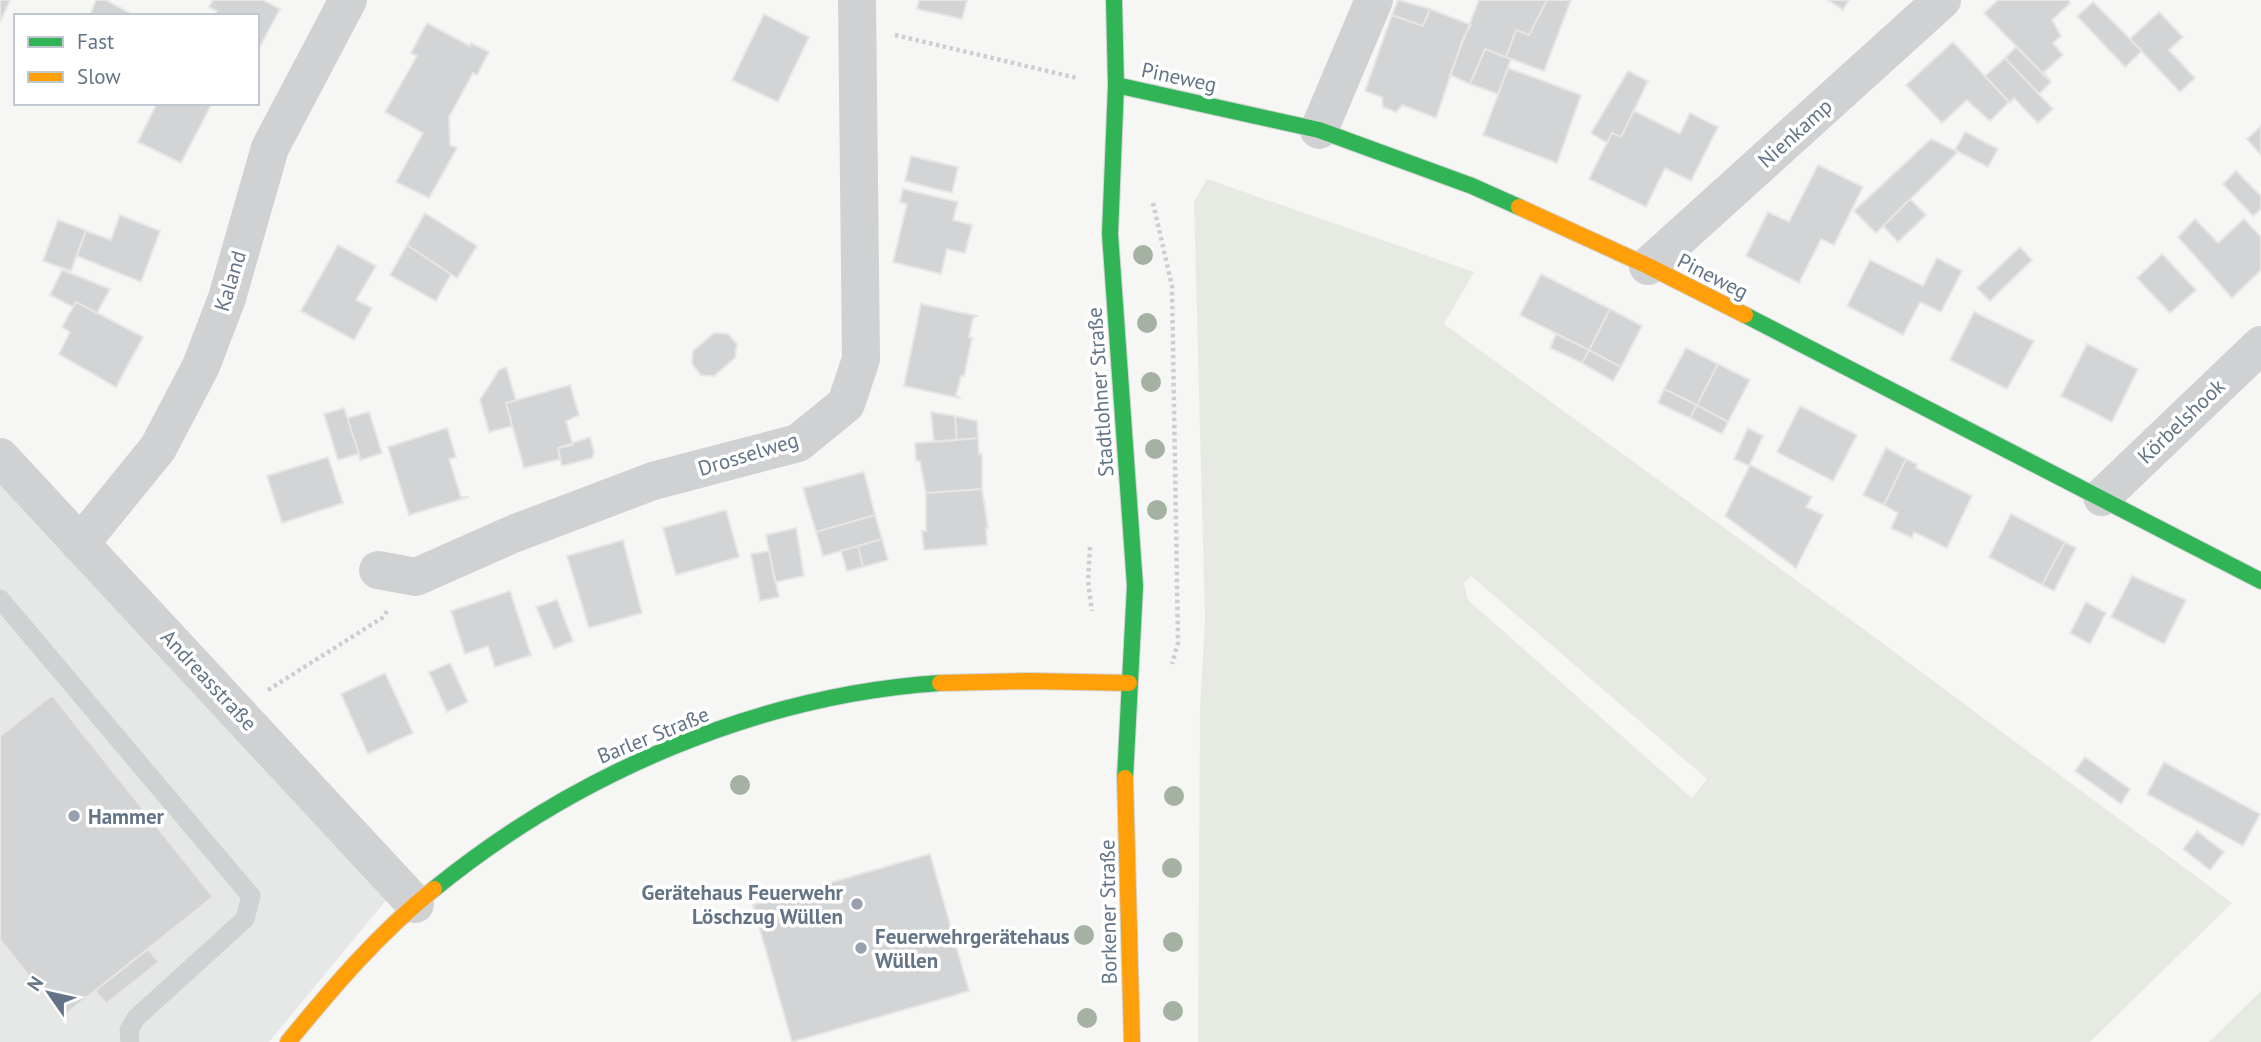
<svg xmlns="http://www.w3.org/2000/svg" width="2261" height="1042" font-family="'PT Sans',sans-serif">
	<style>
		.built { fill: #e6e8e8 }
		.green { fill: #e6eae3; fill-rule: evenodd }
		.building { fill: #d3d4d5; stroke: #e6e6e5; stroke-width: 2 }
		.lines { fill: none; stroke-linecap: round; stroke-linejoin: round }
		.fast-casing { stroke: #d2d4d5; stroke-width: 18 }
		.slow-casing { stroke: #d2d4d5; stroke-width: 18 }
		.path { stroke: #cdcecf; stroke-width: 4.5; stroke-dasharray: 3.5 3.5; stroke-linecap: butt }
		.lane { stroke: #d0d1d2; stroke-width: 19 }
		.street { stroke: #d0d1d2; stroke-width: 38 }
		.fast { stroke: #30b455; stroke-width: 16 }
		.slow { stroke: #ff9f0a; stroke-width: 16 }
		.tree { fill: #a5b2a3 }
		.poi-dot { fill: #97a2ae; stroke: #fff; stroke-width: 2.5 }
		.labels { text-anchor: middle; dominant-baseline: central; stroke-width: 7; stroke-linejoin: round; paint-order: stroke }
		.street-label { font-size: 21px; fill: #647487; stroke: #fff }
		.poi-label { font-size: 21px; font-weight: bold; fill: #647487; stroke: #fff; text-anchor: start }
	</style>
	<rect width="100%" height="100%" fill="#f6f7f5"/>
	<path class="built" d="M0 481 388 898 269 1042H0Z"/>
	<path class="green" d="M1207 179 1474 272 1444 324 1873 636 2232 903 2090 1042H1198L1200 709 1205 621 1194 202ZM1471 576 1707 779 1692 798 1468 600 1464 583Z
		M2261 991V1042H2209Z"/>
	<path class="building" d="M0 0H10L0 22Z
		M96 0H106L135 16H90Z
		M213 0H263L280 9 257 52V16H215L217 11 209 7Z
		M919 0H967L962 19 917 9Z
		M1398 0 1430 9 1423 26 1392 15Z
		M1479 0H1547L1529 35 1516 30 1506 57 1485 49 1470 84 1450 75Z
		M1547 0H1571L1544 71 1506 57 1516 30 1529 35Z
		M1828 0H1849L1843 10Z
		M1998 0H2068L2070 3 2052 20 2061 36 2053 43 2063 55 2044 72 2051 82 1984 13Z
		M2093 2 2142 51 2125 67 2077 16Z
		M1430 9 1471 25 1463 39 1436 118 1402 105 1396 112 1383 107 1382 97 1365 91 1392 15 1423 26Z
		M2159 12 2183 37 2169 50 2195 78 2180 92 2130 39Z
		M764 14 809 37 778 102 732 80Z
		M427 23 470 46 471 43 489 52 477 75 473 73 449 117 450 145 457 148 429 198 396 182 423 133 385 112 417 56 411 53Z
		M1953 42 2009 102 1990 121 1967 100 1942 123 1906 85Z
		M2016 47 2051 82 2039 94 2005 58Z
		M1485 49 1511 59 1498 94 1470 84Z
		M2005 58 2053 109 2038 123 2014 98 2010 103 1985 76Z
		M1508 68 1581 95 1557 163 1483 135Z
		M1628 71 1648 81 1621 137 1612 133 1607 143 1591 133Z
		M157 103H212L181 163 138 142Z
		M1634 111 1680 134 1690 113 1718 127 1691 181 1665 168 1646 207 1589 179 1612 133 1621 137Z
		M2261 126V155L2247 139Z
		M1965 132 1998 149 1988 167 1955 150Z
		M1931 139 1958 152 1876 233 1854 211Z
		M911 156 958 167 952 193 905 181Z
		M1818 165 1863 187 1834 245 1821 239 1799 283 1746 256 1768 212 1789 222Z
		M2236 171 2261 196V209L2253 216 2223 184Z
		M903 189 958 202 953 220 972 225 965 253 947 249 941 274 893 262 907 204 900 202Z
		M1910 199 1926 215 1898 242 1883 226Z
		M425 213 477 246 457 278 407 245Z
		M120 215 160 231 141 282 77 256 86 231 111 240Z
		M2195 219 2218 243 2244 219 2261 237V270L2232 298 2178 237Z
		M58 220 86 230 71 271 43 261Z
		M338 245 376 266 356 300 372 308 354 340 301 311Z
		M407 245 451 274 436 301 390 275Z
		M2020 247 2032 260 1990 301 1977 288Z
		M2162 254 2196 290 2170 313 2137 278Z
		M1937 258 1962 271 1941 312 1920 302 1903 335 1847 306 1870 260 1923 286Z
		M62 270 110 289 97 313 76 302 73 307 50 295Z
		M1541 274 1610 309 1589 350 1520 315Z
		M76 302 143 337 116 387 59 354 70 332 62 327Z
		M921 304 977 316 973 318 969 337 972 338 964 376H961L956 395 959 398 904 386Z
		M1610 309 1642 326 1621 367 1589 350Z
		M1974 312 2034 341 2007 389 1950 360Z
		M714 333 728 334 737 344 735 358 714 376 701 375 692 364 693 351Z
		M1556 334 1589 350 1582 363 1550 348Z
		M2087 344 2138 369 2112 422 2061 396Z
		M1686 348 1718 364 1697 405 1664 389Z
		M1589 350 1621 367 1613 381 1582 363Z
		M1718 364 1750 380 1728 422 1697 405Z
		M506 367 516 400 506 403 512 426 489 432 480 400 499 370Z
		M570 385 579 415 566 421 573 445 558 448 560 459 524 468 506 403Z
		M1664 389 1697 405 1690 418 1658 403Z
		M1697 405 1728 422 1722 434 1690 418Z
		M1800 406 1857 435 1833 481 1777 452Z
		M344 408 361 460H360L358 454 338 460 324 414Z
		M344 408 348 418 369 412 382 453 361 460Z
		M931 412 955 416 957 440 934 442Z
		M955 416 977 421 978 438 957 440Z
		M447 428 456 457 449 459 461 497H469L409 515 388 447Z
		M1748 428 1763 436 1749 466 1734 459Z
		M590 437 594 453 592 458 562 466 558 448Z
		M978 438 979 454H982V489L926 493 920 461H916L915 443Z
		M1886 448 1906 459 1884 505 1863 495Z
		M328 457 343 503 282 523 267 476Z
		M1906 459 1917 464 1916 468 1972 496 1947 548 1914 532 1912 538 1891 528 1898 513 1884 505Z
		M1750 465 1812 497 1806 507 1823 515 1796 568 1725 516Z
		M864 472 875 515 816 532 803 488Z
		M982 489 988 528H986L987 545 924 550 922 531H926V493Z
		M726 510 739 557 676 575 663 528Z
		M2011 514 2065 542 2042 585 1989 557Z
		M875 515 882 539 823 556 816 532Z
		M796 528 804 576 775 582 766 535Z
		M882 539 888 560 863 567 858 546Z
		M623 540 642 613 589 628 567 556Z
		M2065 542 2076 548 2054 591 2042 585Z
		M858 546 863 567 847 571 841 551Z
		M769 551 779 597 760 601 751 554Z
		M2132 576 2186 600 2164 644 2111 617Z
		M510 591 531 655 495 667 488 646 465 654 451 611Z
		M557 600 573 641 554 649 536 607Z
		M2086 602 2106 613 2090 644 2070 633Z
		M450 663 468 702 447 712 429 672Z
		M385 673 413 733 368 754 341 694Z
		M52 695 213 897 62 1017 0 940V736Z
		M2085 757 2130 789 2121 804 2075 771Z
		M2164 762 2260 814 2243 846 2147 794Z
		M2197 831 2224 852 2210 870 2183 849Z
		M930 854 969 991 792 1042 753 905Z
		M148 949 159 962 106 1004 95 991Z"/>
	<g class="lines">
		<defs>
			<path id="fast" d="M1114 0 1116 85 1110 234 1135 586 1125 778
				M1116 85 1319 130 1472 186 1519 207
				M1745 315 2261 581
				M434 889C575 774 757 695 940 683"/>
			<path id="slow" d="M1519 207 1648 266 1745 315
				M940 683 1030 681 1129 683
				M1125 778 1132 1042
				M288 1042C333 987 378 934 434 889"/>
		</defs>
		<use href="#fast" class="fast-casing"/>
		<use href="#slow" class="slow-casing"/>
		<path class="path" d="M895 35 1077 78
			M1153 203 1172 286 1178 643 1172 664
			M1090 547 1088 581 1092 611
			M268 690 382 618 388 610"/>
		<path class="lane" d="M0 599 251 896 245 919 136 1018 129 1030 130 1042"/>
		<path class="street" d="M1319 130 1374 0
			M1648 266 1942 0
			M0 457 415 904
			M2102 497 2261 345
			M80 544 158 448 201 366 227 298 270 148 348 0
			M378 570 416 577 513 534 653 481 798 443 846 404 861 359 857 0"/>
		<use href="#fast" class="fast"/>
		<use href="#slow" class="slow"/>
	</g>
	<g class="tree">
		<circle cx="1143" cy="255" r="10"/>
		<circle cx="1147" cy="323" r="10"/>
		<circle cx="1151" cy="382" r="10"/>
		<circle cx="1155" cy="449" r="10"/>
		<circle cx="1157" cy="510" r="10"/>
		<circle cx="740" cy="785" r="10"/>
		<circle cx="1174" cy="796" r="10"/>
		<circle cx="1172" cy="868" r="10"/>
		<circle cx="1084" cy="935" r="10"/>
		<circle cx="1173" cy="942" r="10"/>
		<circle cx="1173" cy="1011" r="10"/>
		<circle cx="1087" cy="1018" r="10"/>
	</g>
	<g class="poi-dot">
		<circle cx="74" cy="816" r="7"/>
		<circle cx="857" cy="904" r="7"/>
		<circle cx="861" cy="948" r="7"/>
	</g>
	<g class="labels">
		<g class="street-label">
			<text transform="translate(1179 77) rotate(12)">Pineweg</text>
			<text transform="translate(1795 133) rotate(-42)">Nienkamp</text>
			<text transform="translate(1713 276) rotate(27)">Pineweg</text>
			<text transform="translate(230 281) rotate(-73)">Kaland</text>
			<text transform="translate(1100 392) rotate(-94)">Stadtlohner Straße</text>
			<text transform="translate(2181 421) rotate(-44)">Körbelshook</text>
			<text transform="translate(748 454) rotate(-17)">Drosselweg</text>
			<text transform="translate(209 680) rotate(47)">Andreasstraße</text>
			<text transform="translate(653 735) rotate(-22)">Barler Straße</text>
			<text transform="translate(1108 912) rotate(-91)">Borkener Straße</text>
		</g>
		<g class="poi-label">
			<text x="88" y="816">Hammer</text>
			<text x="843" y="892" text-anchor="end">Gerätehaus Feuerwehr<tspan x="843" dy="24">Löschzug Wüllen</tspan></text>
			<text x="875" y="936">Feuerwehrgerätehaus<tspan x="875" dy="24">Wüllen</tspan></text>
		</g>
	</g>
	<rect x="14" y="14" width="245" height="91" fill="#ffffff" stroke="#c1c7cf" stroke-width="2"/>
	<rect x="28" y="37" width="35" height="10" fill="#30b455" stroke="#c1c7cf" stroke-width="2"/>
	<text x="77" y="49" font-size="21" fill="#647487">Fast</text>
	<rect x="28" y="72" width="35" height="10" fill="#ff9f0a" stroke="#c1c7cf" stroke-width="2"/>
	<text x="77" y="84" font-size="21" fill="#647487">Slow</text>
	<g transform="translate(49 993) rotate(304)" stroke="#ffffff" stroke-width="5" paint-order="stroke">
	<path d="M0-5L12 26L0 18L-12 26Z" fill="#647487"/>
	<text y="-10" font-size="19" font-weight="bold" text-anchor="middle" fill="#647487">N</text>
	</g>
</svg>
